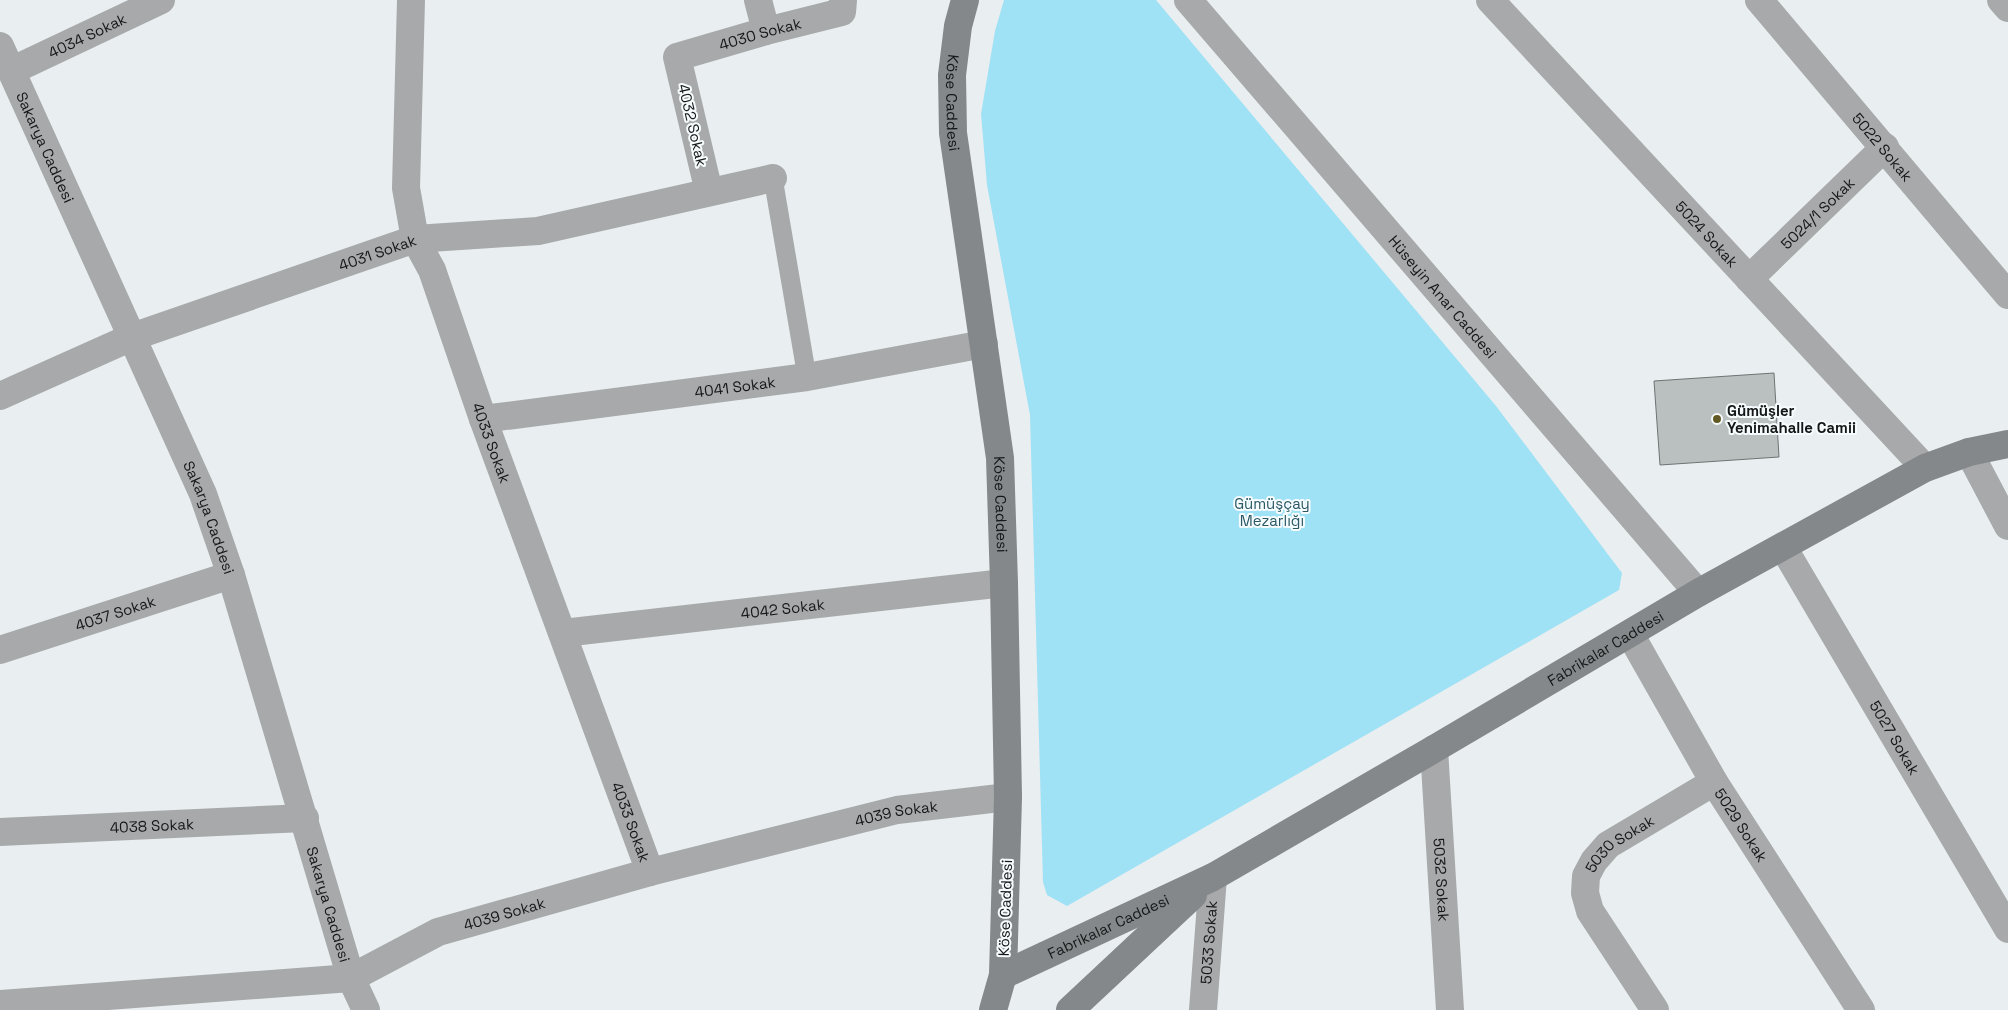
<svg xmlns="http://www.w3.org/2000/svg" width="2008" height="1010" font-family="'Space Grotesk',sans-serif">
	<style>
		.green { fill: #9fe1f5 }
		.building { fill: #babfbf; stroke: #6e7373 }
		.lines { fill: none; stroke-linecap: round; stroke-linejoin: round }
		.lane { stroke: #a7a9aa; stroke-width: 19 }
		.street { stroke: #a7a9aa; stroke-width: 28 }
		.secondary { stroke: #85888a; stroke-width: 28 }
		.poi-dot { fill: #625925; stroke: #f6fcfd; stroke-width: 2 }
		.labels { text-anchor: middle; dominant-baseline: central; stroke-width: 4; stroke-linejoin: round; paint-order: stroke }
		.street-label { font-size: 15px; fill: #151718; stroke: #f6fcfd }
		.poi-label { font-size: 15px; font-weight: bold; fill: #151718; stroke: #f6fcfd; text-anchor: start }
		.park-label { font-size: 15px; fill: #2c5865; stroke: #f6fcfd }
	</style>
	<rect width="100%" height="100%" fill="#e9eef0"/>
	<path class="green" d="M1004 0H1156L1496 406 1622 573 1619 590 1067 906 1047 895 1043 882 1030 415 987 185 981 114 995 31Z"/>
	<path class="building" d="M1774 373 1779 457 1660 465 1654 381Z"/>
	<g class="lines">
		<path class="lane" d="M773 178 807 377"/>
		<g class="street">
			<path id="s1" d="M411 0 406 188 415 239 432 270 483 419 650 872"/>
			<path d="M758 0 766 31"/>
			<path id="s2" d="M1188 0 1698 593"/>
			<path id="s3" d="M1490 0 1925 468"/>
			<path id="s4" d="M1759 0 2008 295"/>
			<path d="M2001 0 2008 8"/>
			<path id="s5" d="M0 46 203 494 231 575 351 978 366 1010"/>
			<path id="s6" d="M11 71 161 0"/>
			<path id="s7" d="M709 192 677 57 766 31 842 12 843 0"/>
			<path id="s8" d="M1749 279 1885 147"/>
			<path id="s9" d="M0 396 132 337 415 239 538 231 773 178"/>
			<path id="s10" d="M483 419 807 377 984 344"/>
			<path d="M1969 452 2008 526"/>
			<path id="s11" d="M1783 547 2008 929"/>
			<path id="s12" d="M563 633 1004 583"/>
			<path id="s13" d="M1630 634 1714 782 1861 1010"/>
			<path id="s14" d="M0 650 231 575"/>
			<path id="s15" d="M1434 749 1450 1010"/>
			<path id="s16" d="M0 832 305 818"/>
			<path id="s17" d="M0 1004 351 978 438 932 650 872 897 810 1008 797"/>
			<path id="s18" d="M1203 1010 1213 877"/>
			<path id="s19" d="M1655 1010 1590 911 1585 893 1586 876 1594 861 1608 845 1714 782"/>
		</g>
		<g class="secondary">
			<path id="s20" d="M965 0 958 26 952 75 953 133 1000 458 1004 583 1008 797 1003 975 993 1010"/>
			<path id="s21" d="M1003 975 1213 877 1434 749 1698 593 1925 468 1969 452 2008 444"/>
			<path d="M1070 1010 1193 895"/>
		</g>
	</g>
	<circle class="poi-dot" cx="1717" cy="419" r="5"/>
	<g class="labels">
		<g class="street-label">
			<text stroke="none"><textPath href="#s7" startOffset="225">4030 Sokak</textPath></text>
			<text stroke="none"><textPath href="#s6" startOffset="84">4034 Sokak</textPath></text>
			<text stroke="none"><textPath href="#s20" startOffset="104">Köse Caddesi</textPath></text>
			<text transform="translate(693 125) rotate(77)">4032 Sokak</text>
			<text stroke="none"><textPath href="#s4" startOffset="192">5022 Sokak</textPath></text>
			<text stroke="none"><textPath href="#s5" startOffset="111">Sakarya Caddesi</textPath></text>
			<text stroke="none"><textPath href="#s8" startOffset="95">5024/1 Sokak</textPath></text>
			<text stroke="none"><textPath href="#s3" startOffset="319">5024 Sokak</textPath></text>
			<text stroke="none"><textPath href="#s9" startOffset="404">4031 Sokak</textPath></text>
			<text stroke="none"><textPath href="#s2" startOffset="391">Hüseyin Anar Caddesi</textPath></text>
			<text stroke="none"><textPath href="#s10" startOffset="254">4041 Sokak</textPath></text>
			<text stroke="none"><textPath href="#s1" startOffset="458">4033 Sokak</textPath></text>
			<text stroke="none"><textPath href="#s20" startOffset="509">Köse Caddesi</textPath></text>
			<text stroke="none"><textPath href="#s5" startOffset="516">Sakarya Caddesi</textPath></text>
			<text stroke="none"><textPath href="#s12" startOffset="221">4042 Sokak</textPath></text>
			<text stroke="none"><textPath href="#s14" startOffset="121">4037 Sokak</textPath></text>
			<text stroke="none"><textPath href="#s21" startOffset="686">Fabrikalar Caddesi</textPath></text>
			<text stroke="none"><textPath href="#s11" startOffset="221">5027 Sokak</textPath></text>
			<text stroke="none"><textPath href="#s17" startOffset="924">4039 Sokak</textPath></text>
			<text stroke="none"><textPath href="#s1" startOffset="862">4033 Sokak</textPath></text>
			<text stroke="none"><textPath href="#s16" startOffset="152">4038 Sokak</textPath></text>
			<text stroke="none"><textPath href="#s13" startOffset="221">5029 Sokak</textPath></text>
			<text stroke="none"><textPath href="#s19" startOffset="202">5030 Sokak</textPath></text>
			<text stroke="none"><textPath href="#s15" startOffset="131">5032 Sokak</textPath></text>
			<text stroke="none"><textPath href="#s5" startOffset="921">Sakarya Caddesi</textPath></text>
			<text transform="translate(1005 908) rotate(-88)">Köse Caddesi</text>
			<text stroke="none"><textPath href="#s17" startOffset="519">4039 Sokak</textPath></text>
			<text stroke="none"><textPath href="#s21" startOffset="116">Fabrikalar Caddesi</textPath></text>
			<text stroke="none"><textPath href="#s18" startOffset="68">5033 Sokak</textPath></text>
		</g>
		<g class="poi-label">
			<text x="1727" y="410">Gümüşler<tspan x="1727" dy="17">Yenimahalle Camii</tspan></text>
		</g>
		<g class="park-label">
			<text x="1272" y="503">Gümüşçay<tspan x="1272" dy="17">Mezarlığı</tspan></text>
		</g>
	</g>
</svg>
